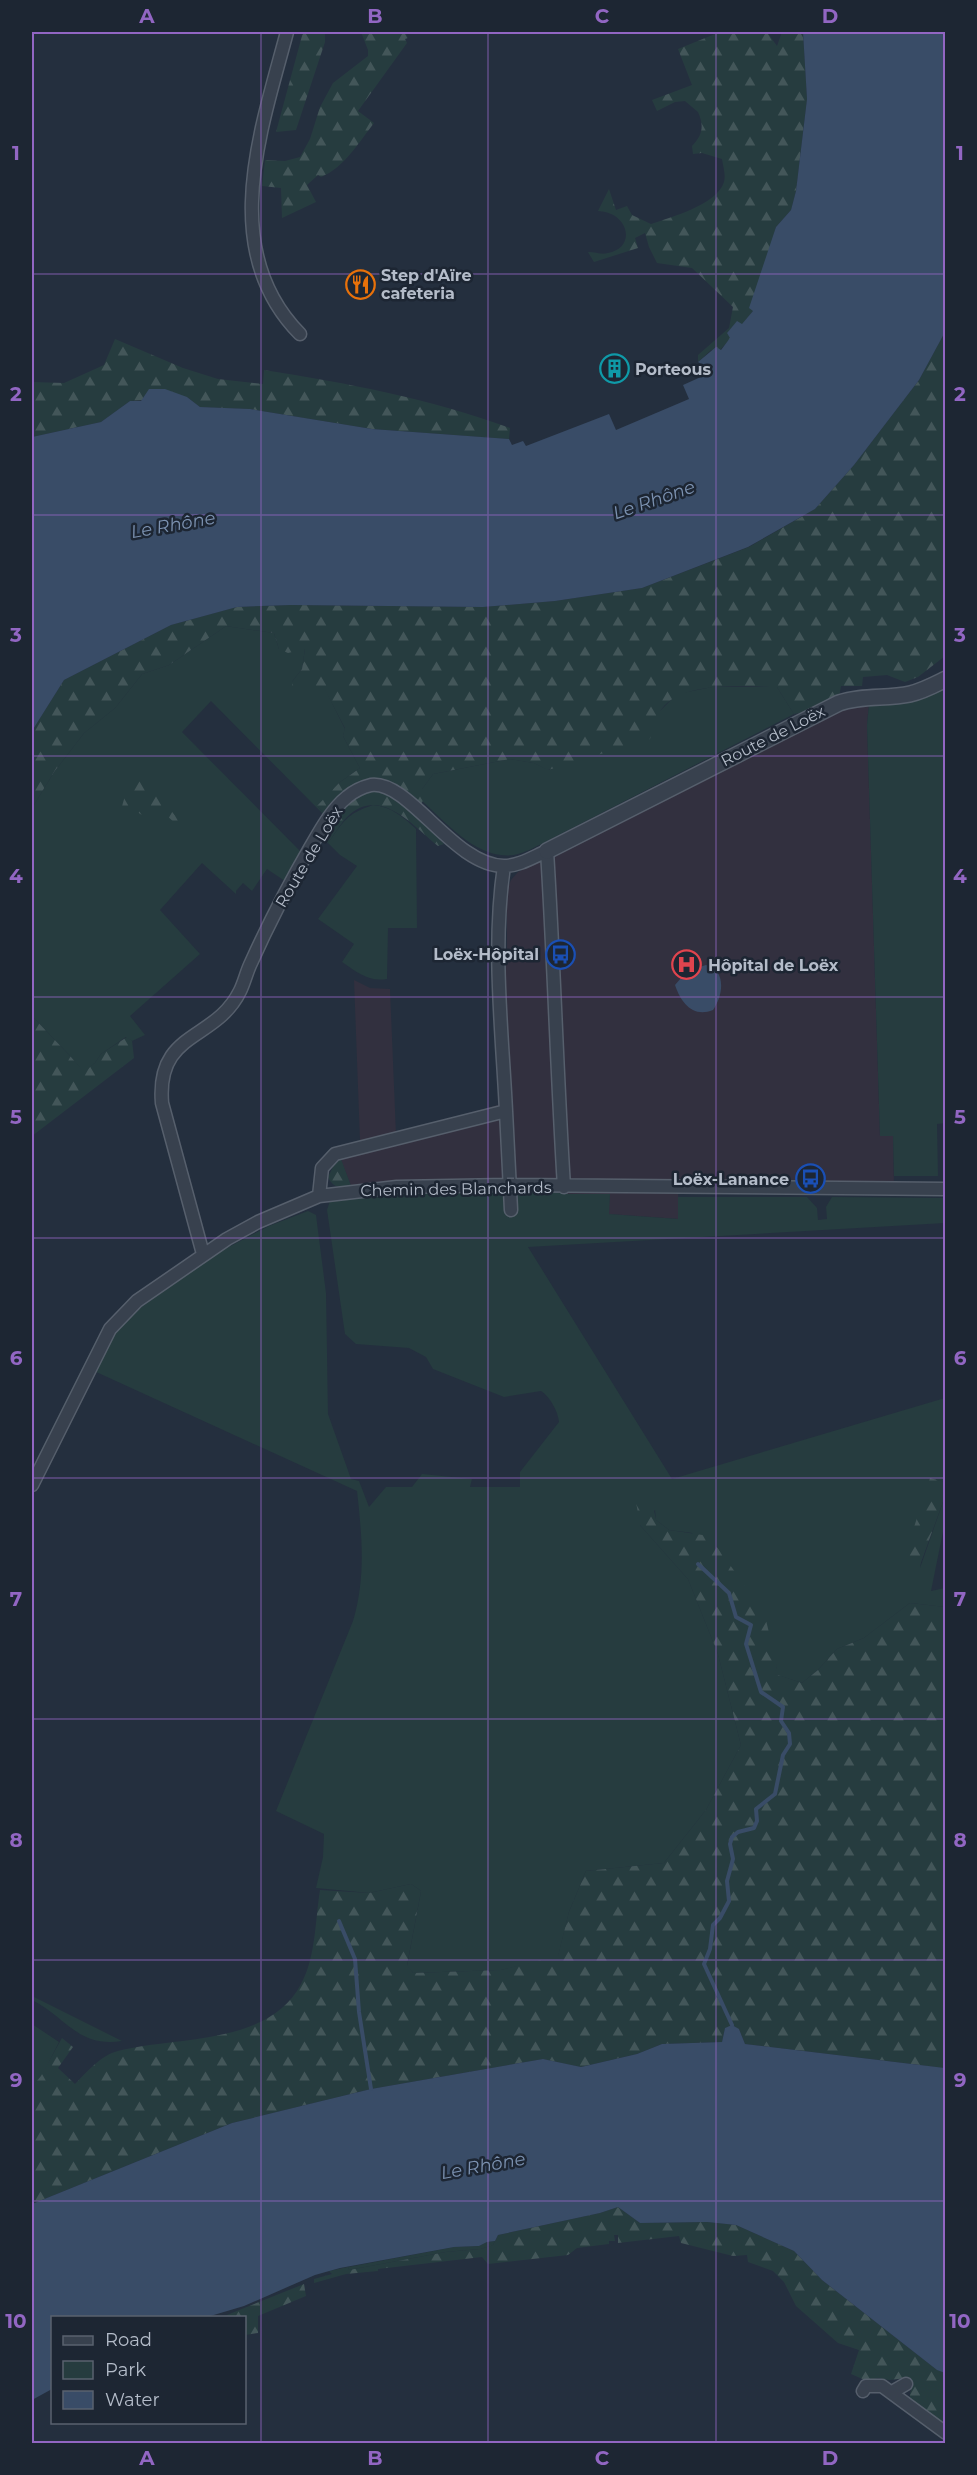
<svg xmlns="http://www.w3.org/2000/svg" width="977" height="2475" font-family="Montserrat,sans-serif">
	<style>
		.medical { fill: #32303f }
		.green { fill: #263c3f }
		.forest { fill: url(#forest-firs) }
		.water { fill: #394c67 }
		.lines { fill: none; stroke-linecap: round; stroke-linejoin: round }
		.stream { stroke: #394c67; stroke-width: 4 }
		.minor-casing { stroke: #565f6c; stroke-width: 15 }
		.tertiary-casing { stroke: #565f6c; stroke-width: 18 }
		.minor { stroke: #38414e; stroke-width: 12 }
		.tertiary { stroke: #38414e; stroke-width: 15 }
		.minor-bridge-casing { stroke: #565f6c; stroke-width: 15; stroke-linecap: butt }
		.minor-bridge { stroke: #38414e; stroke-width: 12 }
		.grid { fill: none; stroke: #9266c3; stroke-width: 1.5; stroke-opacity: 0.55 }
		.labels { text-anchor: middle; dominant-baseline: central; stroke-width: 5; stroke-linejoin: round; paint-order: stroke }
		.poi-label { font-size: 16px; font-weight: bold; fill: #b4bcc9; stroke: #1d2633; text-anchor: start }
		.street-label { font-size: 16px; fill: #b4bcc9; stroke: #1d2633 }
		.water-label { font-size: 18px; font-style: italic; fill: #7c92b1; stroke: #1d2633 }
		.neatline { fill: none; stroke: #9266c3; stroke-width: 2 }
		.grid-label { font-size: 20px; text-anchor: middle; font-weight: bold; fill: #9266c3 }
	</style>
	<defs>
		<pattern id="forest-firs" width="22" height="20" patternUnits="userSpaceOnUse" patternTransform="scale(1.5)"><rect width="22" height="20" fill="#263c3f"/><path d="M5 1l3.5 6h-7zM16 11l3.5 6h-7z" fill="#435659"/></pattern>
	</defs>
	<rect width="100%" height="100%" fill="#242f3e"/>
	<path class="medical" d="M869 704 867 725 880 1136 893 1135 894 1188H678L679 1219 608 1214 610 1194H566L547 1191 400 1192 355 1196 336 1147 360 1141 354 980 370 988 390 989 396 1134 505 1103 498 950H507V890L511 880 518 872 844 706Z"/>
	<path class="green" d="M226 626 274 633 279 649H305L302 669 292 682 325 689 345 729 343 736 360 768 339 783 318 807 325 813 324 815 211 701 182 732 301 852 285 881 267 869 252 891 243 883 236 891V894L202 863 160 910 200 954 130 1016 145 1035 132 1041 126 1037 101 1054 95 1063 84 1073 71 1057 32 1016V808L54 772 84 733 115 708 142 674 169 665Z
		M712 687H777L794 714 545 842C535 847 525 853 514 855 477 860 447 823 422 801V789L433 774 510 759 534 763 549 770 660 711 677 694Z
		M945 688 946 1123 937 1124 938 1176H894L893 1136H880L867 725 869 704C897 703 921 703 945 688Z
		M373 805C392 807 402 816 416 829L417 928H388L387 979C368 982 357 972 342 962L354 944 318 919 357 866 340 855 328 843C344 821 346 814 373 805Z
		M547 1191 566 1194H610L609 1214 678 1219V1197H807L817 1208 818 1220 827 1219 826 1207 832 1197 945 1198V1223L528 1247 672 1479 945 1398V1482L930 1478 920 1568 945 1496V1522L931 1591 945 1588V1607L910 1603 864 1638 837 1649 818 1670 802 1683 774 1674 777 1666 692 1533 669 1530 656 1520 655 1510 640 1525 688 1579 718 1654 741 1745 706 1810 664 1863 586 1871 569 1912 558 1957 501 1970 413 1973 407 1966 421 1891 411 1884 369 1893 316 1888 323 1857 324 1834 276 1811 353 1621C366 1577 362 1536 357 1491L94 1371 112 1337 129 1316 219 1252 269 1226 308 1211 316 1215 326 1293 328 1414 351 1479 359 1481 369 1507 386 1487H412L422 1474 472 1479 470 1487H520V1472L559 1422C558 1411 550 1397 541 1391L504 1397 433 1369 426 1357 409 1348 356 1344 345 1334 327 1210 330 1201 400 1192Z
		M32 1996 122 2041C78 2048 66 2017 32 2000Z
		M32 2024 59 2042 42 2076 32 2087Z
		M495 2241 493 2245 481 2249 446 2252 349 2270 348 2267 454 2247 479 2246 487 2242Z"/>
	<path class="forest" d="M303 32H325V42L296 130 276 132Z
		M361 32H405L408 38 405 39 407 43 358 111 374 123C359 142 344 168 321 177L318 175 307 185 316 202 282 218 281 188 262 186 265 160 285 161 300 157 310 139 320 107 333 83 368 56V50Z
		M720 32H767L777 46 782 32H803L807 99 796 191 791 210 776 227 753 311 742 325 737 322 727 333 731 338 720 350H711L698 362V355L729 328 733 307 692 268 657 263 649 247 645 233 635 238 638 248 594 262 588 252C595 252 602 255 608 253 637 248 629 212 598 211L609 189 616 210 627 206 632 215 651 224C671 217 717 205 724 182 726 175 723 166 722 159L702 153 693 154 692 146C703 135 704 125 698 112L685 101 675 102 657 111 652 100 692 85 678 49Z
		M945 332V656L918 677 905 682 887 675 863 677 862 686H841L839 697 809 711 794 714 777 687C744 687 678 679 659 713 655 720 653 731 650 739L548 770 534 763 510 759 433 774 422 789 424 799 415 814 444 844 438 846C414 827 380 784 347 817 340 824 334 835 328 843L321 838 333 820 317 806 339 783 360 768 343 736 345 728 325 690 293 689 292 682 302 669 305 649 288 653 279 649 274 633 226 626 169 665 142 674 115 708 84 733 54 772 32 808V731L64 680 171 625 237 607 291 605 483 607 555 601 642 588 749 547 815 509 854 465 919 380Z
		M115 339 183 368 218 379 263 384 264 370C347 383 431 399 510 428L509 439 372 429 250 409 200 407 187 397 130 401 101 422 32 437V382L64 383 104 365Z
		M155 763 147 784 182 823 178 826 163 812 148 819 131 808 121 812C125 790 134 773 155 763Z
		M32 1016 71 1057 84 1072 95 1063 101 1054 127 1037 132 1041 134 1058 32 1136Z
		M341 1159 351 1186C340 1188 333 1188 328 1177L334 1165Z
		M930 1478 945 1482V1496L919 1568 903 1561Z
		M652 1501 656 1520 669 1530 709 1536 764 1612 777 1666 775 1674 802 1683 818 1670 837 1649 864 1638 910 1603 945 1607V2068L745 2044 739 2029 725 2028 722 2042 662 2044 637 2054 581 2067 543 2059 371 2089 232 2123 32 2204V2087L41 2076 62 2038 73 2047 58 2068 75 2084C87 2072 101 2055 118 2051 176 2036 269 2046 301 1984 316 1957 315 1921 320 1890L369 1893 411 1884 421 1891 407 1965 413 1973 501 1970 558 1956 569 1912 586 1871 664 1863 706 1810 741 1745 718 1654 688 1579 640 1525 636 1502Z
		M618 2207 640 2223 707 2222 736 2225 794 2251 822 2280 937 2370 945 2373V2428L909 2401 912 2382 907 2378 889 2380 878 2378 867 2381 851 2374 859 2350 838 2343 796 2306 784 2282 773 2271 748 2262 747 2255 733 2256 681 2243 679 2236 618 2243V2235H614L615 2241H609V2244L577 2248 568 2255 488 2264 482 2257 378 2269V2271L346 2274 314 2283V2279L332 2274 329 2271 348 2267 349 2270 446 2252 481 2249 493 2245 498 2235 600 2213Z
		M304 2284 306 2296 258 2316V2333L245 2335 244 2318 222 2317Z"/>
	<path class="water" d="M803 32H946L945 332 919 380 854 465 815 509 748 547 642 588 555 601 483 607 291 605 237 607 171 625 64 680 32 731V437L101 422 130 401H141L149 389H165L187 397 200 407 250 409 372 429 509 439 512 445 523 441 526 446 609 414 616 430 689 399 683 385 703 376 709 369 698 362 716 347 721 350 730 338 727 333 737 321 742 324 753 311 749 308 776 227 791 210 796 191 807 99Z
		M706 965C727 970 723 996 713 1010 693 1018 681 1003 675 985L687 971Z
		M732 2025 739 2029 745 2044 945 2068V2373L937 2370 822 2280 794 2251 736 2225 707 2222 640 2223 618 2207 600 2213 498 2235 495 2241 487 2242 479 2246 454 2247 340 2268 315 2275 244 2306 207 2317 52 2318V2389L32 2400V2204L232 2123 371 2089 543 2059 581 2067 637 2054 662 2044 722 2042 725 2028Z"/>
	<g class="lines">
		<path class="stream" d="M698 1564 729 1593 736 1617 751 1625 746 1644 761 1692 783 1707 781 1721 789 1733 790 1744 783 1755 775 1794 756 1809 757 1821 754 1828 738 1832 732 1837 730 1844 733 1859 727 1881 729 1901 720 1918 713 1925 710 1949 704 1964 732 2025
			M339 1921 355 1959 359 2012 371 2089"/>
		<defs>
			<path id="minor" d="M287 32C261 130 217 250 300 334
				M506 1111 511 1210
				M514 1185 946 1189
				M319 1196 322 1168 335 1154 506 1111C502 1030 492 947 504 866
				M203 1254 162 1103C156 1030 215 1042 240 991 244 983 246 974 250 965 268 925 288 886 310 848 320 831 331 810 347 797 354 791 363 787 371 785 409 780 454 866 504 866 519 866 533 857 547 851 554 963 557 1075 564 1187
				M32 1485 110 1329 137 1301 227 1239 258 1222 319 1196 397 1187 507 1185
				M863 2391 866 2386H882L946 2433
				M892 2392 906 2384"/>
			<path id="tertiary" d="M547 851 839 703C862 695 887 699 910 694 923 691 934 685 946 679"/>
		</defs>
		<use href="#minor" class="minor-casing"/>
		<use href="#tertiary" class="tertiary-casing"/>
		<use href="#minor" class="minor"/>
		<use href="#tertiary" class="tertiary"/>
		<defs>
			<path id="minor-bridge" d="M507 1185H514"/>
		</defs>
		<use href="#minor-bridge" class="minor-bridge-casing"/>
		<use href="#minor-bridge" class="minor-bridge"/>
	</g>
	<path class="grid" d="M261 32V2444M488 32V2444M716 32V2444M32 274H946M32 515H946M32 756H946M32 997H946M32 1238H946M32 1478H946M32 1719H946M32 1960H946M32 2201H946"/>
	<defs>
		<symbol id="restaurant-ring" viewBox="-11 -11 22 22"><circle r="9.5" fill="#1d2633" stroke="#e8710a" stroke-width="1.5"/><path d="M-5-6h1v4h1v-4h1v4h1v-4h1v5L-1.5 .5V6h-2V.5L-5-1ZM5-6V6H3V1.5H1.5Q1.5-4 5-6Z" fill="#e8710a"/></symbol>
		<symbol id="building-ring" viewBox="-11 -11 22 22"><circle r="9.5" fill="#1d2633" stroke="#0f9aa8" stroke-width="1.5"/><path d="M-4-6H4V6H1V3H-1V6H-4ZM-2.5-4.3h1.7v1.8h-1.7ZM.8-4.3h1.7v1.8H.8ZM-2.5-1h1.7V.8h-1.7ZM.8-1h1.7V.8H.8Z" fill="#0f9aa8"/></symbol>
		<symbol id="bus-ring" viewBox="-11 -11 22 22"><circle r="9.5" fill="#1d2633" stroke="#1a4fb4" stroke-width="1.5"/><path d="M-5-6H5V4H4V6H2V4H-2V6H-4V4H-5ZM-3.5-4V0h7V-4ZM-3.5 1.2v1.5H-2V1.2ZM2 1.2v1.5H3.5V1.2Z" fill="#1a4fb4"/></symbol>
		<symbol id="hospital-ring" viewBox="-11 -11 22 22"><circle r="9.5" fill="#1d2633" stroke="#e0444e" stroke-width="1.5"/><path d="M-5-5h3v3.5h4V-5h3V5h-3V1.5h-4V5h-3Z" fill="#e0444e"/></symbol>
	</defs>
	<g fill-rule="evenodd">
		<use href="#restaurant-ring" x="344" y="268" width="33" height="33"/>
		<use href="#building-ring" x="598" y="352" width="33" height="33"/>
		<use href="#bus-ring" x="544" y="938" width="33" height="33"/>
		<use href="#hospital-ring" x="670" y="948" width="33" height="33"/>
		<use href="#bus-ring" x="794" y="1162" width="33" height="33"/>
	</g>
	<g class="labels">
		<g class="poi-label">
			<text x="381" y="275">Step d'Aïre<tspan x="381" dy="18">cafeteria</tspan></text>
			<text x="635" y="369">Porteous</text>
			<text x="539" y="954" text-anchor="end">Loëx-Hôpital</text>
			<text x="708" y="965">Hôpital de Loëx</text>
			<text x="789" y="1179" text-anchor="end">Loëx-Lanance</text>
		</g>
		<g class="street-label">
			<text transform="translate(773 736) rotate(-27)">Route de Loëx</text>
			<text transform="translate(309 857) rotate(-59)">Route de Loëx</text>
			<text transform="translate(456 1189) rotate(-1)">Chemin des Blanchards</text>
		</g>
		<g class="water-label">
			<text transform="translate(654 500) rotate(-19)">Le Rhône</text>
			<text transform="translate(173 525) rotate(-10)">Le Rhône</text>
			<text transform="translate(483 2166) rotate(-10)">Le Rhône</text>
		</g>
	</g>
	<rect width="977" height="2475" fill="none" stroke="#1d2633" stroke-width="66"/>
	<rect x="51" y="2316" width="195" height="108" fill="#1d2633" stroke="#59626f" stroke-width="1.5"/>
	<rect x="63" y="2336" width="30" height="9" fill="#38414e" stroke="#59626f" stroke-width="1.5"/>
	<text x="105" y="2346" font-size="18" fill="#b4bcc9">Road</text>
	<rect x="63" y="2361" width="30" height="18" fill="#263c3f" stroke="#59626f" stroke-width="1.5"/>
	<text x="105" y="2376" font-size="18" fill="#b4bcc9">Park</text>
	<rect x="63" y="2391" width="30" height="18" fill="#394c67" stroke="#59626f" stroke-width="1.5"/>
	<text x="105" y="2406" font-size="18" fill="#b4bcc9">Water</text>
	<rect x="33" y="33" width="911" height="2409" class="neatline"/>
	<g class="grid-label">
		<text x="147" y="23">A</text>
		<text x="375" y="23">B</text>
		<text x="602" y="23">C</text>
		<text x="830" y="23">D</text>
		<text x="16" y="160">1</text>
		<text x="960" y="160">1</text>
		<text x="16" y="401">2</text>
		<text x="960" y="401">2</text>
		<text x="16" y="642">3</text>
		<text x="960" y="642">3</text>
		<text x="16" y="883">4</text>
		<text x="960" y="883">4</text>
		<text x="16" y="1124">5</text>
		<text x="960" y="1124">5</text>
		<text x="16" y="1365">6</text>
		<text x="960" y="1365">6</text>
		<text x="16" y="1606">7</text>
		<text x="960" y="1606">7</text>
		<text x="16" y="1847">8</text>
		<text x="960" y="1847">8</text>
		<text x="16" y="2087">9</text>
		<text x="960" y="2087">9</text>
		<text x="16" y="2328">10</text>
		<text x="960" y="2328">10</text>
		<text x="147" y="2465">A</text>
		<text x="375" y="2465">B</text>
		<text x="602" y="2465">C</text>
		<text x="830" y="2465">D</text>
	</g>
</svg>
